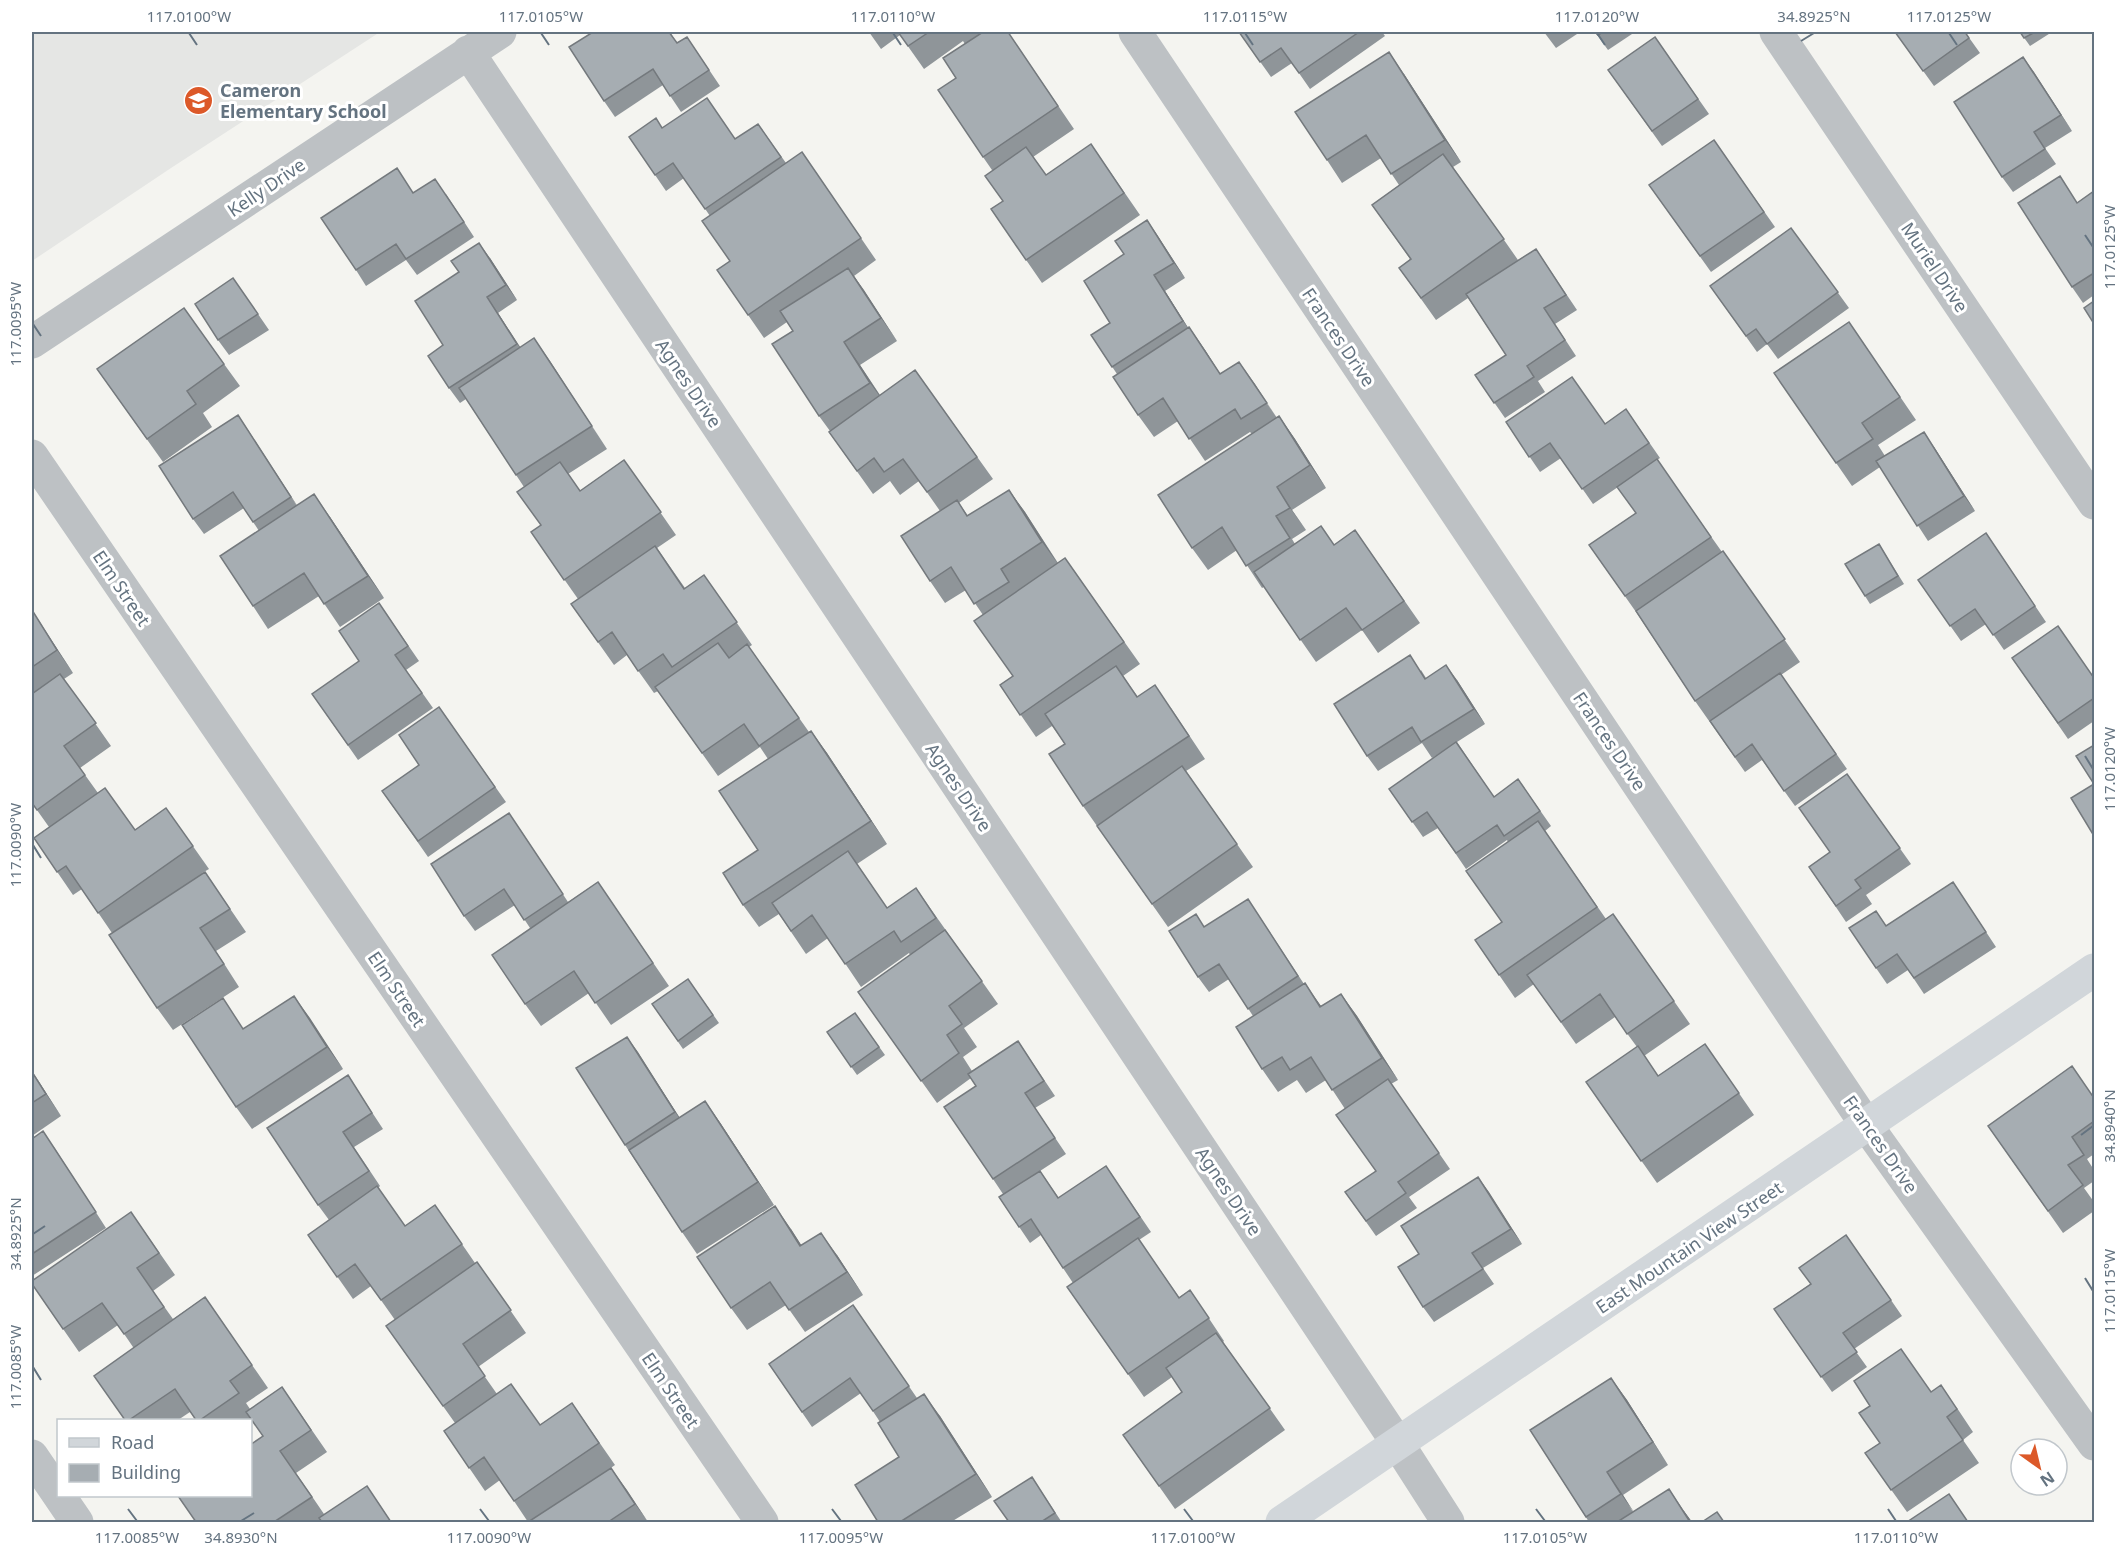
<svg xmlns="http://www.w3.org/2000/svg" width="2126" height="1554" font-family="'Noto Sans',sans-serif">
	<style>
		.built { fill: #e5e6e4 }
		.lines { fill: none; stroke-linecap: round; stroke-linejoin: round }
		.minor { stroke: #bdc1c4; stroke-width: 33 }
		.tertiary { stroke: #bdc1c4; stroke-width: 33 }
		.secondary { stroke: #d1d6da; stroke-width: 33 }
		.wall { fill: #8f9599 }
		.shaded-wall { fill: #74797d }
		.building { fill: #a6adb2; stroke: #74797d; stroke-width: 1.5 }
		.ticks { fill: none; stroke: #647380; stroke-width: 2 }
		.labels { text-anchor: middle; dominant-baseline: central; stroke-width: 6; stroke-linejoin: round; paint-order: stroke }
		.poi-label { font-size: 18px; font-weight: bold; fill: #647380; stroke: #fff; text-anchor: start }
		.street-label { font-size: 18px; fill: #647380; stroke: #fff }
		.neatline { fill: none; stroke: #647380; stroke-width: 2 }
		.ticks-label { font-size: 15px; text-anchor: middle; fill: #647380 }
	</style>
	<rect width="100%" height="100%" fill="#f4f4f0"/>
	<path class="built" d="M32 32H380L171 168 32 261Z"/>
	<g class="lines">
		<path class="minor" d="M1135 32 1867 1126 2094 1444
			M468 52 1398 1444 1448 1522
			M32 342 500 32
			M32 456 762 1522
			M32 1456 77 1522"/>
		<path class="tertiary" d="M1776 32 2094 503"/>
		<path class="secondary" d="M1282 1522 2094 970"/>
	</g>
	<path class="wall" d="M593 32H670L677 43 687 37 720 86 681 112 663 85 615 117 604 101Z
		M869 32H1008L1074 129 1033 157 1046 175 1091 144 1140 215 1042 283 991 209 1003 201 992 170 983 157 956 78 965 44 963 41 924 69 900 35 881 49Z
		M1239 32H1382L1385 36 1310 89 1292 63 1271 77Z
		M1544 32H1580L1556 48Z
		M1595 32H1635L1608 50Z
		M1895 32H1965L1980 53 1934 86Z
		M2020 32H2052L2030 46Z
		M1655 37 1709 114 1662 146 1608 70Z
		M2023 57 2072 131 2045 148 2056 164 2013 192 2002 177Z
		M1404 74 1461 162 1453 167 1518 260 1536 249 1577 310 1555 324 1576 356 1538 381 1545 392 1505 418 1475 375 1506 355 1468 298 1436 320 1399 268 1410 259 1372 205 1399 185 1381 158 1342 183 1327 160Z
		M758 124 786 163 802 152 876 260 854 276 897 341 860 365 880 395 915 370 993 479 959 503 968 516 1009 490 1025 512 1058 563 1065 558 1140 664 1123 676 1138 697 1171 708 1205 759 1186 771 1253 867 1168 927 1083 806 1065 744 1052 726 1036 737 1000 685 1013 676 983 615 966 590 945 603 930 581 940 511 919 481 900 495 890 481 873 494 829 432 830 431 819 416 793 331 787 322 764 338 717 270 730 261 710 216 684 178 666 191 629 137 663 128 735 139Z
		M1714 140 1775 227 1711 272 1649 185Z
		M2094 191V295L2083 303 2072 287 2078 202Z
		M414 193 446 194 474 237 417 275 406 260 366 286 356 270Z
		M1147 220 1185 278 1165 291 1188 328 1189 327 1205 350 1220 374 1239 362 1277 418 1279 416 1295 439 1326 488 1292 510 1306 530 1292 539 1295 544 1334 545 1355 530 1420 623 1378 653 1362 630 1316 662 1264 587 1262 588 1237 550 1208 570 1192 548 1252 434 1250 432 1205 461 1178 421 1154 437 1138 415 1117 374 1091 335 1110 323 1124 254Z
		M1791 228 1849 308 1778 359 1767 344 1757 352 1710 286Z
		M490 258 517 300 498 313 520 348 534 338 607 449 568 474 580 491 624 460 676 535 657 548 685 588 704 575 752 645 749 647 809 732 811 731 827 753 887 844 857 864 887 908 916 888 998 1004 964 1028 977 1047 963 1057 972 1071 1018 1041 1055 1096 1035 1108 1066 1154 1040 1171 1059 1198 1106 1166 1151 1232 1139 1240 1179 1297 1190 1290 1224 1341 1223 1342 1285 1430 1175 1509 1123 1435 1182 1392 1172 1377 1144 1397 1067 1287 1073 1283 1041 1235 1030 1243 999 1197 1003 1194 993 1179 976 1086 971 1078 937 1103 858 992 910 955 909 953 861 987 828 938 806 954 779 914 759 927 743 905 758 850 768 759 760 747 718 776 658 691 654 693 627 655 614 665 571 604 578 599 531 532 541 525 524 487 466 399 460 403 449 388Z
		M233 278 269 330 229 355 218 340Z
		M1849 322 1916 420 1878 445 1885 456 1934 447 1975 511 1928 541 1880 467 1852 486 1774 373Z
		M224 364 240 386 203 413 212 427 163 462 97 369Z
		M1626 409 1660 458 1657 460 1722 552 1723 551 1800 662 1781 675 1847 769 1795 806 1762 760 1745 772 1695 701 1636 612 1589 545 1636 513 1618 487 1593 504 1561 458 1540 472 1506 422 1605 424Z
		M248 430 297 506 330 517 384 598 340 627 319 596 268 629 253 606 259 531 244 508 204 534 193 519Z
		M1986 533 2046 622 2004 650 1986 624 1961 641 1918 580Z
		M1879 544 1904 584 1870 604 1865 596Z
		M379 603 419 661 406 670 433 708 358 760 312 694 359 661Z
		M32 610 73 673 64 679 111 746 80 768 98 793 135 830 166 808 209 869 202 873 205 872 246 932 216 951 239 987 173 1030 157 1008 112 933 82 889 73 895 34 838 49 827 32 803Z
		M2012 658 2094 678V721L2068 739Z
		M1421 670 1426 678 1457 680 1485 724 1457 742 1494 797 1518 779 1551 826 1545 831 1606 919 1613 914 1690 1024 1644 1056 1658 1076 1705 1044 1754 1115 1657 1183 1586 1082 1637 1047 1615 1017 1576 1044 1534 984 1515 998 1475 940 1502 922 1508 842 1507 840 1466 869 1438 828 1423 837 1389 789 1450 747 1432 758 1422 743 1378 771 1367 756Z
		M439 707 506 802 428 857 382 791 419 765Z
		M1847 774 1911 864 1866 895 1872 904 1846 922 1809 867 1830 852Z
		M520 829 568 902 598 882 669 986 611 1025 589 993 541 1026 525 1004 530 928 515 905 475 931 464 916Z
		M1953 882 1996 947 1924 994 1908 970 1887 984 1876 968V911L1886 926Z
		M1258 914 1304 984 1321 1006 1341 994 1357 1016 1398 1080 1391 1084 1450 1169 1409 1197 1417 1208 1376 1236 1345 1192 1376 1171 1345 1109 1326 1080 1306 1093 1297 1080 1278 1092 1262 1069 1253 1016 1229 979 1209 992 1198 977 1205 927Z
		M688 979 719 1023 683 1049 652 1004Z
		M294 996 343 1069 252 1129 236 1107 244 1029Z
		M855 1013 885 1055 857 1075 827 1032Z
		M627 1037 680 1118 705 1101 721 1124 774 1205 697 1254 682 1232 625 1145Z
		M32 1071 61 1116 32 1136Z
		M358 1091 383 1129 354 1147 380 1186 378 1188 405 1226 435 1205 475 1263 477 1262 526 1333 478 1367 497 1394 540 1425 572 1403 615 1465 605 1472 611 1468 648 1522H528L500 1480 485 1491 444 1431 455 1423 386 1326 395 1320 371 1286 353 1299 308 1235 329 1220 318 1205Z
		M2094 1098V1154L2087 1159 2094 1170V1181L2084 1188 2094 1202V1211L2063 1233 1988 1126Z
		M32 1139 54 1147 106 1228 32 1276Z
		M1478 1177 1522 1244 1483 1268 1494 1284 1434 1322 1423 1307 1419 1254Z
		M131 1212 175 1275 153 1291 173 1319 205 1297 268 1388 246 1403 250 1409 282 1387 327 1452 296 1473 324 1514 378 1502 391 1522H196L263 1436 251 1419 248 1420H196L190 1412 178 1420H125L133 1347 118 1325 79 1352 32 1284Z
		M791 1229 801 1245 837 1255 863 1295 805 1332 786 1305 747 1330 731 1308Z
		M1846 1235 1902 1316 1854 1349 1867 1367 1832 1392 1774 1309 1810 1284Z
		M853 1305 917 1398 940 1416 992 1497 951 1522H878L899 1457 880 1422 861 1393 812 1427 769 1364Z
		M1611 1378 1627 1400 1668 1465 1623 1495 1633 1512 1684 1511 1692 1522H1589L1530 1430Z
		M1931 1392 1957 1408 1973 1432 1963 1440 1979 1463 1907 1512 1865 1453 1880 1443Z
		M1032 1477 1061 1521 1058 1522H1009Z"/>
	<path class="shaded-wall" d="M1389 52 1404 74 1461 162 1445 140Z
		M2023 57 2034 72 2072 131 2061 115Z
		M1147 220 1158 236 1185 278 1174 263Z
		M479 243 490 258 517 300 506 285Z
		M848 268 864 290 897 341 881 318Z
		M1154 275 1165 291 1194 337 1183 321Z
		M487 297 498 313 528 359 517 344Z
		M1189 327 1205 350 1235 397 1220 374Z
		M534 338 550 361 607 449 592 426Z
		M844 342 860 365 886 405 870 383Z
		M1239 362 1255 384 1282 426 1267 403Z
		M238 415 248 430 302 513 291 497Z
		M1279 416 1295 439 1326 488 1310 465Z
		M1924 432 1934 447 1975 511 1964 496Z
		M1277 487 1292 510 1306 530 1290 508Z
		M1009 490 1025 512 1058 564 1042 542Z
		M314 494 330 517 384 598 368 576Z
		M32 610 46 632 73 673 57 650Z
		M1446 665 1457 680 1485 724 1474 709Z
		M811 731 827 753 887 844 871 821Z
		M1305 983 1321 1006 1336 1030 1320 1007Z
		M1341 994 1357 1016 1398 1080 1382 1058Z
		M294 996 310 1018 343 1069 327 1047Z
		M627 1037 638 1052 686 1128 675 1112Z
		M32 1071 61 1116 46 1094Z
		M705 1101 721 1124 774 1205 758 1182Z
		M1478 1177 1489 1192 1522 1244 1511 1229Z
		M775 1206 791 1229 816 1268 800 1246Z
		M821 1233 837 1255 863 1295 847 1272Z
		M1611 1378 1627 1400 1668 1465 1653 1442Z
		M924 1394 940 1416 992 1497 976 1474Z
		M611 1468 627 1490 648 1522 635 1504Z
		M1607 1472 1623 1495 1637 1517 1621 1494Z
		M1669 1489 1684 1511 1692 1522H1690Z"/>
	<path class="building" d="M593 32H669L677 43 687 37 709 70 670 96 653 69 604 101 569 47Z
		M898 32H929L908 46Z
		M983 32H1008L1058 106 983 157 938 90 956 78 943 58Z
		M1239 32H1359L1299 73 1281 48 1260 62Z
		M1595 32H1603L1598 35Z
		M1895 32H1965L1969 38 1923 71Z
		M2020 32H2035L2024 38Z
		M1655 37 1698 99 1652 131 1608 70Z
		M1389 52 1445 140 1391 174 1366 135 1327 160 1295 112Z
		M2023 57 2061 115 2034 132 2045 149 2002 177 1954 102Z
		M707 98 735 139 758 124 781 157 705 209 673 163 655 175 629 137 656 118 662 128Z
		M1714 140 1764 212 1700 256 1649 185Z
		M1091 144 1124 193 1026 260 991 209 1003 201 985 176 1026 147 1046 175Z
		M802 152 861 238 748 315 717 270 730 261 702 221Z
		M1443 154 1504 239 1421 298 1399 268 1411 259 1372 205Z
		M397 168 413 193 435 179 464 222 406 259 396 244 356 270 321 218Z
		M2060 176 2077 203 2094 191V273L2072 287 2018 203Z
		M1147 220 1174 263 1154 275 1183 321 1112 367 1091 335 1110 323 1084 281 1124 254 1115 241Z
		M1791 228 1838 292 1767 344 1756 329 1746 336 1710 286Z
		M479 243 506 285 487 297 517 344 449 388 428 356 443 345 415 301 459 272 451 261Z
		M1536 249 1566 295 1544 308 1565 340 1527 366 1534 377 1494 403 1475 375 1506 355 1466 294Z
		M848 268 881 318 844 342 870 383 819 416 772 344 793 331 780 311Z
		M233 278 258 314 218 340 195 304Z
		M2094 301V324L2084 308Z
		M184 308 224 364 187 391 196 404 147 439 97 369Z
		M1849 322 1900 397 1862 423 1873 439 1836 463 1774 373Z
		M1189 327 1220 374 1239 362 1267 403 1241 419 1235 409 1189 439 1163 398 1138 415 1113 377Z
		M534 338 592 426 516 475 459 388Z
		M915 370 977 457 927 492 903 459 884 472 874 458 857 471 829 432Z
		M1572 377 1605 424 1626 409 1649 443 1582 489 1550 443 1529 457 1506 422Z
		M238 415 291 497 253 522 233 492 193 519 159 466Z
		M1279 416 1310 465 1277 487 1290 508 1276 516 1290 538 1246 566 1222 527 1192 548 1158 495Z
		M1924 432 1964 496 1917 526 1876 461Z
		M1657 459 1711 537 1625 596 1589 545 1636 513 1617 487Z
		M624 460 661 512 564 580 531 532 541 525 517 492 560 462 580 491Z
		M1009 490 1042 542 1001 569 1009 582 974 604 951 567 930 581 901 536 957 500 967 516Z
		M314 494 368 576 324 604 304 573 253 606 220 556Z
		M1321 526 1334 545 1355 530 1404 601 1362 630 1346 608 1300 640 1254 572Z
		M1986 533 2035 606 1993 635 1975 609 1950 626 1918 580Z
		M1879 544 1898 576 1865 596 1845 564Z
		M655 546 684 589 704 575 737 622 672 667 663 654 638 671 612 632 598 642 571 604Z
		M1723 551 1785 639 1695 701 1636 611Z
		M1065 558 1124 642 1020 715 1000 685 1013 676 974 621Z
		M379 603 408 646 395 655 422 693 348 745 312 694 359 661 339 631Z
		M32 610 57 650 32 667Z
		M2058 626 2094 678V698L2058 723 2012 658Z
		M718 643 729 658 747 644 799 718 759 746 744 724 702 753 655 687Z
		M1410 655 1425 679 1446 665 1474 709 1421 742 1412 727 1367 756 1334 704Z
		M1116 666 1137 697 1155 685 1189 736 1083 806 1049 754 1065 744 1045 714Z
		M1780 673 1836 754 1784 791 1752 744 1735 757 1710 721Z
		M60 674 96 723 64 746 85 775 37 810 32 803V694Z
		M439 707 495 787 418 841 382 791 419 765 399 735Z
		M811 731 871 821 743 905 723 873 758 850 719 791Z
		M1456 742 1494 797 1518 779 1540 811 1504 836 1497 825 1456 853 1427 812 1412 822 1389 789Z
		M2094 745V836L2071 798 2094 784 2076 756Z
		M1182 766 1237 844 1152 904 1097 826Z
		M1847 774 1900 848 1855 880 1861 888 1836 906 1809 867 1830 852 1799 808Z
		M105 788 135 830 166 808 193 846 98 913 66 866 57 872 34 838Z
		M509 813 563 894 524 920 504 889 464 916 431 864Z
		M1538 821 1597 907 1499 975 1475 940 1502 922 1466 871Z
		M848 851 887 908 916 888 936 918 901 942 894 931 845 964 812 915 791 931 772 903Z
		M205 872 230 909 200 928 224 964 157 1008 109 935Z
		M598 882 653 963 595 1003 574 971 525 1004 492 955Z
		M1953 882 1986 932 1914 978 1897 954 1876 968 1849 928 1876 911 1886 926Z
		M1248 899 1298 976 1248 1009 1219 964 1198 977 1169 931 1196 914 1204 927Z
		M1613 914 1674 1001 1627 1034 1600 994 1561 1022 1527 975Z
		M945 930 982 981 949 1006 962 1024 947 1035 959 1053 921 1081 858 992Z
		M688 979 713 1015 678 1041 652 1004Z
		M1305 983 1320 1007 1341 994 1382 1058 1332 1090 1311 1057 1290 1070 1282 1057 1262 1069 1236 1027Z
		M294 996 327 1047 236 1107 182 1025 223 998 243 1029Z
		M855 1013 879 1047 851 1067 827 1032Z
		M627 1037 675 1112 625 1145 576 1068Z
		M1018 1041 1044 1081 1025 1093 1055 1138 993 1179 944 1107 976 1086 968 1074Z
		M1705 1044 1739 1093 1641 1161 1586 1082 1638 1046 1658 1076Z
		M2072 1066 2094 1098V1121L2072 1137 2084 1155 2068 1165 2083 1185 2048 1211 1988 1126Z
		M32 1072 46 1094 32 1103Z
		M348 1075 372 1113 343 1132 369 1171 318 1205 267 1128Z
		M1388 1079 1439 1153 1398 1182 1406 1193 1366 1221 1345 1192 1376 1171 1336 1115Z
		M705 1101 758 1182 682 1232 629 1150Z
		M43 1131 96 1212 32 1254V1139Z
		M1106 1166 1140 1217 1063 1268 1031 1219 1019 1227 999 1197 1040 1171 1058 1198Z
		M1478 1177 1511 1229 1472 1253 1483 1269 1423 1307 1398 1267 1419 1254 1401 1226Z
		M377 1186 405 1226 435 1205 462 1244 381 1300 355 1264 337 1277 308 1235Z
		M775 1206 800 1246 821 1233 847 1272 789 1310 770 1282 731 1308 697 1257Z
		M131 1212 159 1253 137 1268 164 1307 124 1334 102 1303 63 1329 32 1284V1281Z
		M1846 1235 1891 1300 1843 1333 1857 1352 1821 1377 1774 1309 1811 1284 1799 1268Z
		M1138 1238 1179 1298 1190 1290 1209 1318 1128 1374 1067 1287Z
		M477 1262 511 1310 463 1344 485 1376 443 1406 386 1326Z
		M205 1297 252 1365 230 1381 239 1393 200 1420H196L175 1389 129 1420H125L94 1376Z
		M853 1305 909 1386 873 1411 850 1378 802 1412 769 1364Z
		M1216 1333 1270 1408 1159 1486 1123 1435 1182 1392 1166 1368Z
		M1901 1349 1931 1392 1941 1385 1957 1409 1947 1417 1963 1440 1891 1490 1865 1453 1880 1443 1859 1413 1870 1406 1854 1381Z
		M1611 1378 1653 1442 1607 1472 1621 1494 1586 1517 1530 1430Z
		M511 1384 540 1425 572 1403 599 1443 514 1501 484 1457 469 1468 444 1431Z
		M282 1387 311 1430 280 1451 312 1497 274 1522H196L178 1496H250V1445L263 1436 246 1412Z
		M924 1394 976 1474 900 1522H878L855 1485 899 1457 878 1423Z
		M611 1468 635 1504 608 1522H528Z
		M1032 1477 1055 1513 1041 1522H1009L994 1501Z
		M367 1486 391 1522H322L319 1518Z
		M1669 1489 1690 1522H1617Z
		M1949 1494 1968 1522H1907Z
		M1717 1512 1724 1522H1702Z"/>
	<path class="ticks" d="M189 33 197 45M541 33 549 45M893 33 901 45M1245 33 1253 45M1597 33 1605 45M1949 33 1957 45M1801 41 1814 33M2085 235 2093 247M33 324 41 336M2085 756 2093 769M33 845 41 858M2081 1135 2093 1126M33 1234 45 1226M2085 1278 2093 1291M33 1367 41 1380M128 1509 137 1521M480 1509 489 1521M832 1509 841 1521M1184 1509 1193 1521M1536 1509 1545 1521M1888 1509 1896 1521M241 1521 254 1513"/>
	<defs>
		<symbol id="school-disc" viewBox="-11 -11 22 22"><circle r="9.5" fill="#dc5929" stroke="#fff"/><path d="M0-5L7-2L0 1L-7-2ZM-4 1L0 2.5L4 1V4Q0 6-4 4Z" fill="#fff"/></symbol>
	</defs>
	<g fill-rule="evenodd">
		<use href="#school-disc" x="182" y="84" width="33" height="33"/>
	</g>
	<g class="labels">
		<g class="poi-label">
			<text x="220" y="90">Cameron<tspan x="220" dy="21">Elementary School</tspan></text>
		</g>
		<g class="street-label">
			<text transform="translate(266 187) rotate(-34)">Kelly Drive</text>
			<text transform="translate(1935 267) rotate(56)">Muriel Drive</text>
			<text transform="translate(1339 337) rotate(56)">Frances Drive</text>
			<text transform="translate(689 383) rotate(56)">Agnes Drive</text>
			<text transform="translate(122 588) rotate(56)">Elm Street</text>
			<text transform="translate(1610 741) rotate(56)">Frances Drive</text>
			<text transform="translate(959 787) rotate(56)">Agnes Drive</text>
			<text transform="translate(397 989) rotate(56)">Elm Street</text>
			<text transform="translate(1881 1144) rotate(55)">Frances Drive</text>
			<text transform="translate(1229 1191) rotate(56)">Agnes Drive</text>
			<text transform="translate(1689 1247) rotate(-34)">East Mountain View Street</text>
			<text transform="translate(671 1390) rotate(56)">Elm Street</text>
		</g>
	</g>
	<rect width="2126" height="1554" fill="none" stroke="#ffffff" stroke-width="66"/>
	<rect x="57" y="1419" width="195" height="78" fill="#ffffff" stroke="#c1c7cc" stroke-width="1.5"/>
	<rect x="69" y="1438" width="30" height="9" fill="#d1d6da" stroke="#c1c7cc" stroke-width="1.5"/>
	<text x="111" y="1449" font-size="18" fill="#647380">Road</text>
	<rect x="69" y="1464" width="30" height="18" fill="#a6adb2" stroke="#c1c7cc" stroke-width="1.5"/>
	<text x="111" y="1479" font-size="18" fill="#647380">Building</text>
	<g transform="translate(2039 1467) rotate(146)"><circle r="28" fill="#ffffff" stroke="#c1c7cc" stroke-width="1.5"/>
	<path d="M0-4.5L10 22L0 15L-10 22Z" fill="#dc5929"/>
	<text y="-9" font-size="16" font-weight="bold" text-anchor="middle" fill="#647380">N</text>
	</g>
	<rect x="33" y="33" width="2060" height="1488" class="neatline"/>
	<g class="ticks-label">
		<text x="189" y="22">117.0100°W</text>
		<text x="541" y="22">117.0105°W</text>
		<text x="893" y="22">117.0110°W</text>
		<text x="1245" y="22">117.0115°W</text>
		<text x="1597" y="22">117.0120°W</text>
		<text x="1814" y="22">34.8925°N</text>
		<text x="1949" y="22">117.0125°W</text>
		<text transform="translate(2110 247) rotate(-90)" y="5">117.0125°W</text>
		<text transform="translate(16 324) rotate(-90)" y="5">117.0095°W</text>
		<text transform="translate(2110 769) rotate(-90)" y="5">117.0120°W</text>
		<text transform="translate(16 845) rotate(-90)" y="5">117.0090°W</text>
		<text transform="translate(2110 1126) rotate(-90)" y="5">34.8940°N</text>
		<text transform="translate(16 1234) rotate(-90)" y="5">34.8925°N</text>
		<text transform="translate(2110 1291) rotate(-90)" y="5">117.0115°W</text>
		<text transform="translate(16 1367) rotate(-90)" y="5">117.0085°W</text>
		<text x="137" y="1543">117.0085°W</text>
		<text x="241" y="1543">34.8930°N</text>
		<text x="489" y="1543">117.0090°W</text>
		<text x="841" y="1543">117.0095°W</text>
		<text x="1193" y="1543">117.0100°W</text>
		<text x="1545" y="1543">117.0105°W</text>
		<text x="1896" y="1543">117.0110°W</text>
	</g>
</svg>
